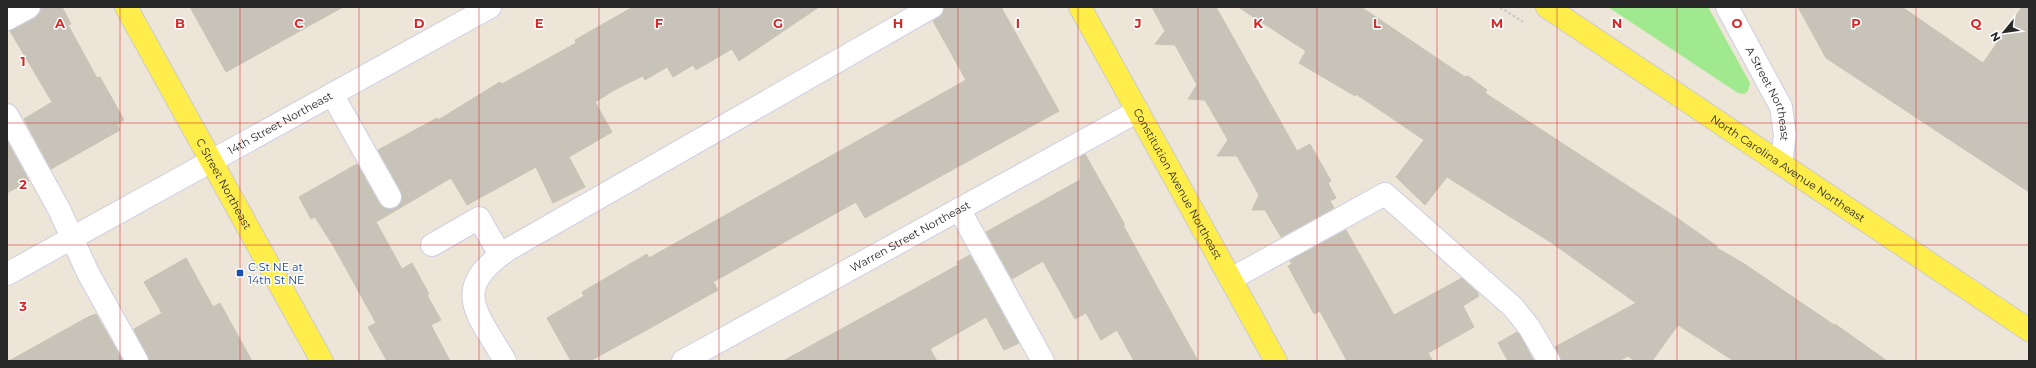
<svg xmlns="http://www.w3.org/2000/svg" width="2036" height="368" font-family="Montserrat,sans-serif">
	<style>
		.green { fill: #a1e98e }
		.building { fill: #c7c3b8; stroke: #c8c3b2 }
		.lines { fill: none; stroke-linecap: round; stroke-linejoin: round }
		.minor-casing { stroke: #cdcee3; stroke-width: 24 }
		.major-casing { stroke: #cbcbcb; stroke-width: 24 }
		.path { stroke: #cbcbcb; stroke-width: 2.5; stroke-dasharray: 3 2; stroke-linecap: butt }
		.minor { stroke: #fff; stroke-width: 22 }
		.major { stroke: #feed4b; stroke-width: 22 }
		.grid { fill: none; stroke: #d62828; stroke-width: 1; stroke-opacity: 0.55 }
		.transit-dot { fill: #1a4fb4; stroke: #fff; stroke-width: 1.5 }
		.labels { text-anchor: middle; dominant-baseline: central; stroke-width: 3; stroke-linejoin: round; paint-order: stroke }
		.street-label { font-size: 11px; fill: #282828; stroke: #fff }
		.transit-label { font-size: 11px; fill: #164399; stroke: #fff; text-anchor: start }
		.grid-label { font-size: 13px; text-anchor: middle; font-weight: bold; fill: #d62828; stroke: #fff; stroke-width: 3; stroke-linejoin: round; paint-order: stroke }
	</style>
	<rect width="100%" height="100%" fill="#ede6d8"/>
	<path class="green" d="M1608 7H1708L1750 83 1748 91 1744 94 1738 93Z"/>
	<path class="building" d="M41 7H62L71 24 68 25 97 78 100 77 124 120 117 125 120 130 51 169 24 119 52 102 10 31 35 18 40 13Z
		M190 7H343L226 72Z
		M633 7H819L739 61 732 49 696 70 693 65 673 77 667 67 645 80 643 76 618 88 595 102 612 132 569 157 585 187 553 203 536 167 467 205 451 178 376 222 402 269 412 263 429 294 427 295 441 320 431 325 450 361H387L368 327 376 323 334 247 315 217 311 219 299 197 357 164 379 203 384 208 389 209 396 208 401 203 402 197 401 191 378 150 437 118 438 120 500 82 502 84 576 43 575 40Z
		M944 7H1001L1059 111 865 218 856 202 713 282 718 290 661 322 590 361H571L547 318 584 296 582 292 647 254 649 258 966 80 933 21 943 14Z
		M1152 7H1216L1297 151 1310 144 1331 181 1328 183 1336 198 1330 201 1334 208 1281 237 1265 210H1252L1259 195 1237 156H1217L1228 140 1205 100 1188 99 1197 85 1175 45 1155 44 1165 31Z
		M1238 7H1361L1465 77 1468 76 1487 90 1485 93 1677 218 1717 246V248L1743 263 1834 325 1835 324 1887 361H1734L1678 325 1652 361H1635L1628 356 1619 361H1561L1555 347 1636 303 1552 243 1447 177 1425 205 1396 177 1424 140 1356 94 1355 96 1299 63 1306 51Z
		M1798 7H1902L1983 63 2022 7H2029V192L1826 58Z
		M7 141 29 181 7 193Z
		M1085 154 1125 225H1123L1198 361H1134L1117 330 1101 340 1086 313 1075 319 1043 261 1012 279 986 232 1080 180V157Z
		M1346 230 1394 315 1462 278 1477 292 1479 296 1463 306 1474 327 1428 353 1433 361H1347L1320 311 1314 314 1288 266 1292 264 1290 261 1293 259Z
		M970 255 1019 343 1004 350 986 317 930 349 937 361H783L958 265 957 262Z
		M186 258 213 307 220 303 252 361H149L134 329 162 313 144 282Z
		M96 314 123 361H9L88 317Z
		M1517 332 1519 334 1534 361H1508L1498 343Z"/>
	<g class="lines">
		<defs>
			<g id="minor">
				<path id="s1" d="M1727 7 1781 107 1785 135 1781 163"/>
				<path d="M7 19 29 7"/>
				<path d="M332 94 390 197"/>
				<path d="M7 115 59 209 88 273 137 361"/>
				<path d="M959 209 1043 361"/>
				<path d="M432 245 479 218 500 255"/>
				<path id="s2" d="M7 274 490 7"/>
				<path d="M1231 279 1385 194 1513 307 1529 327 1549 361"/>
				<path d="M505 361C477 312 449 289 509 249L932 7"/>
				<path id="s3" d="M683 361 1138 111"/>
			</g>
			<g id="major">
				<path id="s4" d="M126 7 322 361"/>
				<path id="s5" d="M1080 7 1276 361"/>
				<path id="s6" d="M1547 7 2029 330"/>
			</g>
		</defs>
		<use href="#minor" class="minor-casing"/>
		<use href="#major" class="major-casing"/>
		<path class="path" d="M1500 7 1523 22"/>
		<use href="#minor" class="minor"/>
		<use href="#major" class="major"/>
	</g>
	<path class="grid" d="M120 7V361M240 7V361M359 7V361M479 7V361M599 7V361M719 7V361M838 7V361M958 7V361M1078 7V361M1198 7V361M1317 7V361M1437 7V361M1557 7V361M1677 7V361M1796 7V361M1916 7V361M7 123H2029M7 245H2029"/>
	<rect class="transit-dot" x="236" y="269" width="8" height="8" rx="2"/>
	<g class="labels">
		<g class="street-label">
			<text stroke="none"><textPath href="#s1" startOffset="97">A Street Northeast</textPath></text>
			<text stroke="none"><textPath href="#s2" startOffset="312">14th Street Northeast</textPath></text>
			<text stroke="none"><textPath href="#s6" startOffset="290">North Carolina Avenue Northeast</textPath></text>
			<text stroke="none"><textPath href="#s4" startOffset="202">C Street Northeast</textPath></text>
			<text stroke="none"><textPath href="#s5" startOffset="202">Constitution Avenue Northeast</textPath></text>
			<text stroke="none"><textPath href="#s3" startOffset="259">Warren Street Northeast</textPath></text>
		</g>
		<g class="transit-label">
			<text x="248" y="267">C St NE at<tspan x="248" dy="13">14th St NE</tspan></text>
		</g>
	</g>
	<g class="grid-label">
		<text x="60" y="28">A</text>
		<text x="180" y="28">B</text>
		<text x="299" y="28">C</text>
		<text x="419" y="28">D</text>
		<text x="539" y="28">E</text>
		<text x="659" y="28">F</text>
		<text x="778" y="28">G</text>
		<text x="898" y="28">H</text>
		<text x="1018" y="28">I</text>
		<text x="1138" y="28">J</text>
		<text x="1258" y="28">K</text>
		<text x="1377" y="28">L</text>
		<text x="1497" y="28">M</text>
		<text x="1617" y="28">N</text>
		<text x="1737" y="28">O</text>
		<text x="1856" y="28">P</text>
		<text x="1976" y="28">Q</text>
		<text x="23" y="66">1</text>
		<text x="23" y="189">2</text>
		<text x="23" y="311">3</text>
	</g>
	<rect width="2036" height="368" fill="none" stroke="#282828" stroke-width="16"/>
	<g transform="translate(2004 32) rotate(241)" stroke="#ffffff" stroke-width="3" paint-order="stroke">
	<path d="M0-3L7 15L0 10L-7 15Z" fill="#282828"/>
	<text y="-6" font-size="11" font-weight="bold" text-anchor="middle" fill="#282828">N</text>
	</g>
</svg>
